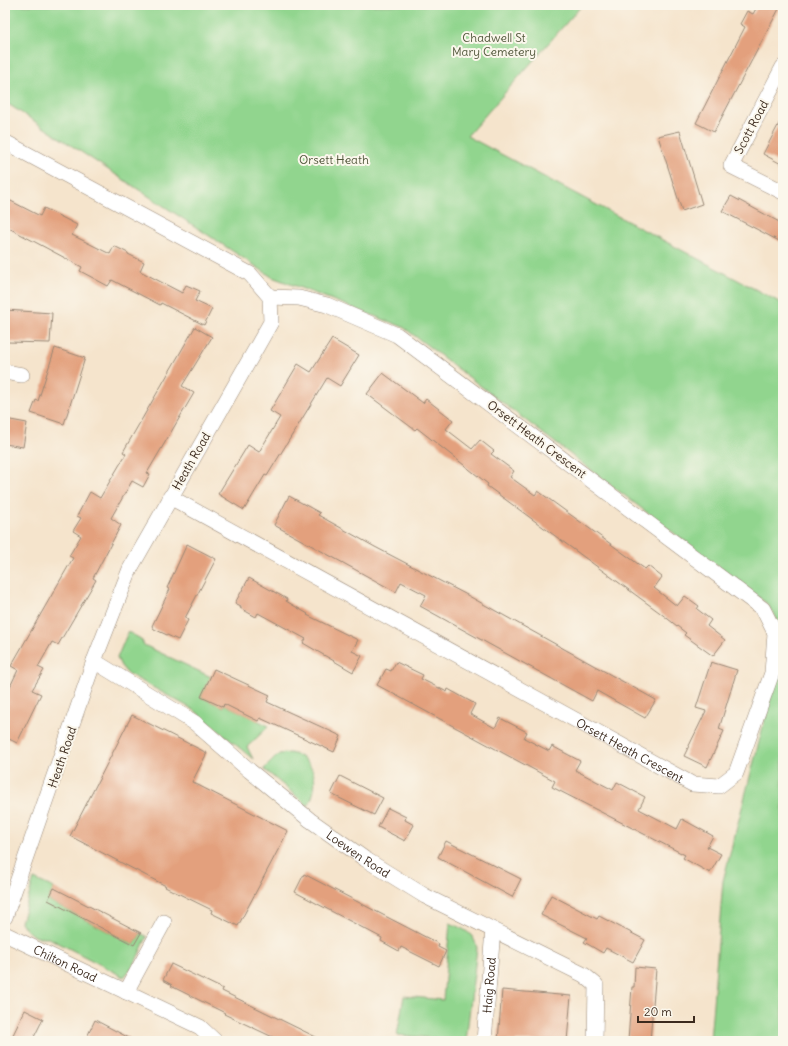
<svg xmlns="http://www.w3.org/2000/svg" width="788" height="1046" font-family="Delius,sans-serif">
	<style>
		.green { fill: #91d58e; stroke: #668056 }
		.building { fill: #e3a07d }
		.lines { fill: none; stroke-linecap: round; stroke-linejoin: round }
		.street-casing { stroke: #988775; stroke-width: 16 }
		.street { stroke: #fff; stroke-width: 15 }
		.labels { text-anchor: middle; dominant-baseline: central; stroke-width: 4; stroke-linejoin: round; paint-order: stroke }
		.park-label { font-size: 12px; fill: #50553a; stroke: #fbf7ec }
		.street-label { font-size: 12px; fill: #3b2a1e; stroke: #fbf7ec }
	</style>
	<rect width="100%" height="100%" fill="#fbf7ec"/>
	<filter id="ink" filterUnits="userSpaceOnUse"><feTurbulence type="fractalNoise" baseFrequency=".025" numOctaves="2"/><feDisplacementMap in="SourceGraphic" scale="8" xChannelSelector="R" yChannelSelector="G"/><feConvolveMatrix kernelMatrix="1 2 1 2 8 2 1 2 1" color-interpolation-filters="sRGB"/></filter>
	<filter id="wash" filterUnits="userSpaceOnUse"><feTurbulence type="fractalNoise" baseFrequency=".012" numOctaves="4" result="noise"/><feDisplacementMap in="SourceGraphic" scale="16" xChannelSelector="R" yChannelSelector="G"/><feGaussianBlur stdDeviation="0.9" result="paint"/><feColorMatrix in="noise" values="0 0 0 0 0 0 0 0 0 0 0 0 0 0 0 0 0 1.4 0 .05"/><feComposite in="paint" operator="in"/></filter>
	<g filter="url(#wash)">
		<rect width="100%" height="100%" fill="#f5e4cc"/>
		<path class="green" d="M5 5H582L467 136 783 304V1041H710L723 881 775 680 781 625 766 603 403 327 272 277 5 102Z
			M128 632 141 639 144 645 211 677 201 697 223 707 224 704 269 726 247 747 253 759 194 710 127 673 121 666 117 658Z
			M290 753C317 759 320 784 308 806L264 769 279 754Z
			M34 879 54 888 48 900 134 945 141 933 147 937 134 965 124 977 49 938C35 939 28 934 21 922Z
			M450 923C464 929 474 933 477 948L466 1041 397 1035 404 996 443 1000Z"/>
		<g id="blocks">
			<path class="building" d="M758 5H781L714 132 696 123 745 27 740 24 747 11 753 14Z
				M783 116V165L763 154Z
				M680 131 702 204 682 211 658 136Z
				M731 196 783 224V243L722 211Z
				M5 198 40 216 44 208 77 225 72 235 110 254 114 246 128 253V254L144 262 140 271 182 293 186 285 200 291 195 301 212 309 204 325 161 303 160 305 112 280 108 286 80 271 82 267 5 226Z
				M5 310 52 313 50 343 7 342V335H5Z
				M195 327 212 337 182 386 194 393 147 473 150 474 143 487 132 481 111 518 121 525 93 578 96 580 89 592 58 645 52 642 38 667 44 670 32 690 41 694 17 743 5 737V697L18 670 11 666 73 558 69 556 81 536 73 531 81 518 77 516 90 492 100 498 126 454 123 452Z
				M332 339 359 355 340 386 327 378 267 476 265 475 244 510 218 494 248 445 259 452 280 417 270 411 298 364 311 372Z
				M55 348 85 358 64 424 31 413 36 400 38 401Z
				M383 373 423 403 426 399 453 420 446 429 472 449 480 440 494 451 491 454 514 471 510 477 535 495 538 491 645 569 648 566 662 577 654 588 677 606 685 596 699 606 697 609 711 620 707 626 725 640 713 656 684 635 686 633 659 612 487 486 488 484 417 428 415 430 367 394Z
				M5 419 27 423 23 447 5 444Z
				M289 496 320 513 318 515 375 547 467 595 656 700 645 718 597 691 592 701 420 606 426 595 401 582 396 592 274 525Z
				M187 544 216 559 185 618 188 620 178 640 154 629 152 626 170 589 167 588Z
				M249 578 287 599 286 601 308 614 307 615 358 640 352 651 362 656 353 672 303 643 306 639 258 613 256 617 240 608 241 606 235 603Z
				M396 662 423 675 421 679 447 692 448 689 475 704 470 714 495 728 500 718 527 732 524 738 549 751 552 746 580 761 575 770 613 790 617 782 645 797 639 809 677 829 682 819 713 836 707 847 721 854 710 873 683 858 685 855 552 787 555 781 377 685 386 669 391 671Z
				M711 662 737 670 719 729 724 731 707 767 684 756 706 711 696 708Z
				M214 669 270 695 267 702 341 736 334 752 260 718 258 721 224 704 223 707 201 697Z
				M132 715 207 753 192 782 288 831 238 926 211 913 212 910 165 887 166 886 70 836Z
				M340 776 383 798 374 815 331 794Z
				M388 808 406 817 405 820 414 825 405 841 378 827Z
				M446 841 521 879 512 897 438 857Z
				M304 874 439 944 438 947 446 951 439 966 401 947 399 951 381 941 382 938 295 892Z
				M54 888 141 933 134 945 48 900Z
				M551 895 597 919 599 916 645 940 633 962 606 948 603 953 584 942 587 938 541 915Z
				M171 964 223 989 222 991 324 1041H281L224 1014 225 1013 171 986 172 985 163 980Z
				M635 967 656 969 650 1041H628L632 987H634Z
				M502 990 571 996 567 1041H498Z
				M25 1010 43 1019 32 1041H10Z
				M95 1020 135 1041H85Z"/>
		</g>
	</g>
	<g filter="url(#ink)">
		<use href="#blocks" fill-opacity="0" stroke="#988775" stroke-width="1"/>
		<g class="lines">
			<defs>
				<g id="street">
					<path d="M783 67 731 166 783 192"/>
					<path d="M5 142 250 274 270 297 271 322 130 569 94 661 5 917"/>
					<path d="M5 372 22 375"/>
					<path id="s1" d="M170 497 692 784 719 786 736 773 772 673 775 633 763 609 397 335 327 305 299 298 270 297"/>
					<path id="s2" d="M94 661 195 723 250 771 310 820 365 859 425 896 584 975 596 985 595 1041"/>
					<path id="s3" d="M5 934 200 1027 215 1041"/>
					<path d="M126 992 164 922"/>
					<path id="s4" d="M484 1041 493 930"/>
				</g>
			</defs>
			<use href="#street" class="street-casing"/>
			<use href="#street" class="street"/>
		</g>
	</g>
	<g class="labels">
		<g class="park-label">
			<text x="494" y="37">Chadwell St<tspan x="494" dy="14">Mary Cemetery</tspan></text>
			<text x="334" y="159">Orsett Heath</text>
		</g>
		<g class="street-label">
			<text transform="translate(751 127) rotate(-62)">Scott Road</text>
			<text transform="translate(537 439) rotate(37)">Orsett Heath Crescent</text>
			<text transform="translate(191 461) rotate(-60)">Heath Road</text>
			<text stroke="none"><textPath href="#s1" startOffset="525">Orsett Heath Crescent</textPath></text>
			<text transform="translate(62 757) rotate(-71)">Heath Road</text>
			<text stroke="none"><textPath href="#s2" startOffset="328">Loewen Road</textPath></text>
			<text stroke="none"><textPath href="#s3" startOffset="67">Chilton Road</textPath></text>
			<text stroke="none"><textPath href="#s4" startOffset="56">Haig Road</textPath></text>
		</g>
	</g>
	<rect width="788" height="1046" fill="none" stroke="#fbf7ec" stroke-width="20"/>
	<path d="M638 1016v6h56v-6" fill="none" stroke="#3b2a1e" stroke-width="2"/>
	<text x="644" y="1016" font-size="12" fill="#3b2a1e" stroke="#fbf7ec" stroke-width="3" paint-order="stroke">20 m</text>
</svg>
